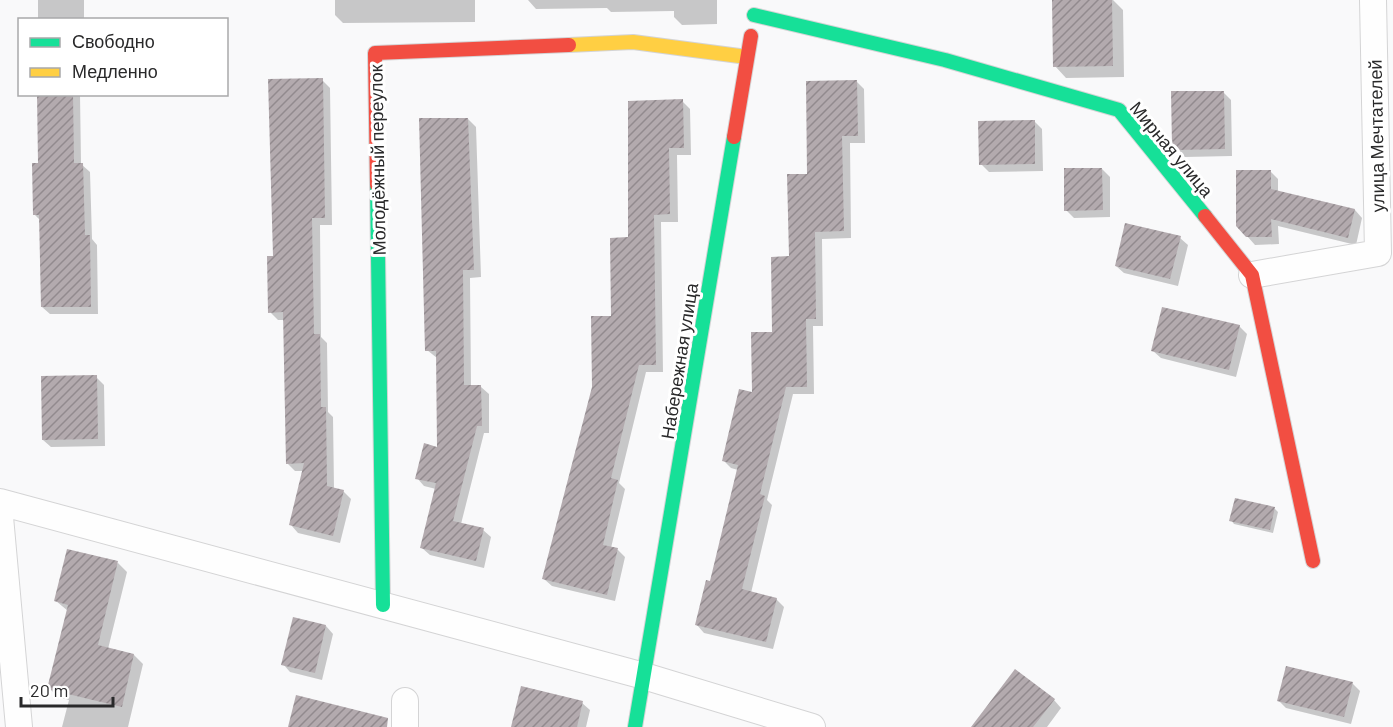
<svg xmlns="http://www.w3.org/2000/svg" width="1393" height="727" font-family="Barlow,sans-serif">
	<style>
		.shadow { fill: #0003 }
		.building { fill: url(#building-hatch) }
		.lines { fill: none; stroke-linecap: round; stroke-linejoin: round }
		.street-casing { stroke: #d4d4d5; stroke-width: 28 }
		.fast-casing { stroke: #d4d4d5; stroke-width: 16 }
		.slow-casing { stroke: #d4d4d5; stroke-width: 16 }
		.jam-casing { stroke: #d4d4d5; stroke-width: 16 }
		.street { stroke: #fefefe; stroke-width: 26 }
		.fast { stroke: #16e098; stroke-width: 14 }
		.slow { stroke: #ffcf43; stroke-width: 14 }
		.jam { stroke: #f24e42; stroke-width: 14 }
		.labels { text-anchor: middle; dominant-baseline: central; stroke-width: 6; stroke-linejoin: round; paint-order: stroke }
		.street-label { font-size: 18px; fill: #29292a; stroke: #fff }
	</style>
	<defs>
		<pattern id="building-hatch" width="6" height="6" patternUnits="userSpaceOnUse" patternTransform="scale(1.5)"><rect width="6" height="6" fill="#b3aaae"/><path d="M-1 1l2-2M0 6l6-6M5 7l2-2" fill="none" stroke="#928a8e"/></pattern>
	</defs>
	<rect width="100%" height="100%" fill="#f9f9fa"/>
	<path class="shadow" d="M38 0H84V20H38Z
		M335 0H475V22L343 23 335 15Z
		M528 0H717V24L682 25 674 17V11L611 12 607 8 536 9Z
		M1054 0H1113L1123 10 1124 77 1066 78 1055 66Z
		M322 80 330 88 332 225H320L321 337 327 343 328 412 333 417 334 489 343 491 351 499 340 543 298 533 291 525 304 471H295L287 463 285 320H278L270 312 275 257Z
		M856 81 864 89 865 143H850L851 238 822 239 823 326H813L814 394H793L767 500 772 505 751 593 776 599 784 607 773 649 704 633 697 625 711 583 738 470 731 468 723 460 754 394 774 333 809 175Z
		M1223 92 1231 100 1232 156 1185 157 1177 149Z
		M39 94H80L81 164 90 172 92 239 97 245 98 314H50L42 307 41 221 34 214 40 165Z
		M682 101 690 109 691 155H677L678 222H661L663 372H646L619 483 625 489 611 548 618 550 625 557 615 601 552 586 544 579 613 317 629 239Z
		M468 119 476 127 481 277 470 278 471 387H481L489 394V433H484L461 524 483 530 491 537 484 568 430 555 422 548 436 489 424 486 417 478 439 449 437 358 427 350Z
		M1034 121 1042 129 1043 171 989 172 981 164Z
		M1102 169 1110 177V217L1074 218 1066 210Z
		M1270 171 1278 179V192L1355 210 1362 218 1356 245 1278 226 1279 244 1255 245 1247 236Z
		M1180 238 1188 245 1178 286 1124 273 1116 266Z
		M1239 326 1247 334 1236 377 1161 358 1153 351Z
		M96 377 104 385 105 446 51 447 43 440Z
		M1275 509 1278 512 1273 533 1234 524 1231 520Z
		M118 563 127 572 108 649 134 655 143 664 128 727H62L69 700 58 697 49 688 68 611 56 601Z
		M294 619 326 626 333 634 322 680 290 672 283 664Z
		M1352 683 1360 691 1351 724 1286 708 1279 701Z
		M1054 700 1061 708 1047 727H986Z
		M582 703 590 710 586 727H512Z"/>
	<path class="building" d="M1052 0H1112L1113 66 1053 67Z
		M323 78 325 218H312L314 334H320L321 407H326L327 486 344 490 333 536 289 525 304 463 286 464 283 312 268 313 267 256H273L268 79Z
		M857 80 858 136H842L844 231 815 232 816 319H806L807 387H786L760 494 765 496 742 589 777 598 766 642 695 625 706 580 710 581 738 465 722 461 739 389 752 392 751 332H772L771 257 789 256 787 174H807L806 81Z
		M1171 91H1224L1225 149 1176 150 1172 146Z
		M37 94H73L74 163H83L85 235H90L91 307H41L39 215H33L32 163H38Z
		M683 99 684 148H669L670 214 654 215 656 365H639L611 478 618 480 603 545 618 548 607 595 542 579 592 387 591 316H611L610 238 628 237V101Z
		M419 118H468L474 270H463L464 385H481L482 426H477L453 521 484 528 476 561 420 548 436 483 415 479 424 443 437 447 436 351H425Z
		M1035 120V164L979 165 978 121Z
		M1064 168H1102L1103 210 1064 211Z
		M1236 170H1271V189L1355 209 1348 238 1271 219 1272 237H1246L1236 226Z
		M1125 223 1181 236 1170 279 1115 266Z
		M1162 307 1240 325 1229 370 1151 351Z
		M97 375 98 439 42 440 41 376Z
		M1235 498 1275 507 1270 530 1229 521Z
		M67 549 118 561 98 645 134 654 122 707 47 689 68 605 54 601Z
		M293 617 326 625 315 673 281 665Z
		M1286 666 1353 682 1344 717 1277 701Z
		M1015 669 1055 699 1033 727H971Z
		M521 686 583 701 577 727H511Z
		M296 695 388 718 387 727H288Z"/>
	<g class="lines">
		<defs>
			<path id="street" d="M1252 275 1378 253 1373 0
				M0 502 644 676 812 727
				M0 517 19 727
				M405 701V727"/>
			<path id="fast" d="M754 15 945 60 1119 110 1205 216
				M377 185 383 605
				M635 727 734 137"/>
			<path id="slow" d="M569 45 633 42 747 57"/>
			<path id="jam" d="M734 137 751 36
				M377 185 375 53 569 45
				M1205 216 1252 275 1313 561"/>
		</defs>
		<use href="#street" class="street-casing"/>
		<use href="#fast" class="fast-casing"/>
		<use href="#slow" class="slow-casing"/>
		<use href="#jam" class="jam-casing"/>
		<use href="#street" class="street"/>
		<use href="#fast" class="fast"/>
		<use href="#slow" class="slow"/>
		<use href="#jam" class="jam"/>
	</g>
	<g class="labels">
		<g class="street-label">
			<text transform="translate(1376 136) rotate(-91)">улица Мечтателей</text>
			<text transform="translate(1172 149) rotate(50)">Мирная улица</text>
			<text transform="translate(377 160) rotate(-91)">Молодёжный переулок</text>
			<text transform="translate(679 361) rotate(-81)">Набережная улица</text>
		</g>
	</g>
	<rect x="18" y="18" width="210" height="78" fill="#ffffff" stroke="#a9a9aa" stroke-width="1.5"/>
	<rect x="30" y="38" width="30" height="9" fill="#16e098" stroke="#a9a9aa" stroke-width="1.5"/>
	<text x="72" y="48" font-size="18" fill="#29292a">Свободно</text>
	<rect x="30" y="68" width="30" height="9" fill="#ffcf43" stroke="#a9a9aa" stroke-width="1.5"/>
	<text x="72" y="78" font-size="18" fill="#29292a">Медленно</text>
	<path d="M21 697v9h92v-9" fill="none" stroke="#29292a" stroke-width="3"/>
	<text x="30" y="697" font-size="18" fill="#29292a" stroke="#ffffff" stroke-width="4.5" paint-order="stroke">20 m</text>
</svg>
